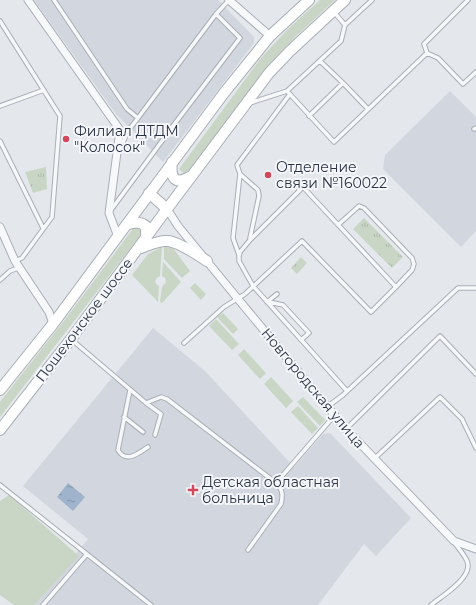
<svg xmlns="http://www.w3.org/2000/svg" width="476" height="605" font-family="Montserrat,sans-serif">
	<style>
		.built { fill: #d2d6de }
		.grass { fill: #c9d6c5 }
		.park { fill: url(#park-tufts) }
		.water { fill: url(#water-ripples) }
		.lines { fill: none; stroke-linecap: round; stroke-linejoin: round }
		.service-casing { stroke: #a9aeb7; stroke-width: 5.5 }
		.minor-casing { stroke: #a9aeb7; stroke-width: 9 }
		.secondary-casing { stroke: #a9aeb7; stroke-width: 12 }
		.service { stroke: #f7f8fa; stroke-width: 3.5 }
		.minor { stroke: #f7f8fa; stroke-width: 7 }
		.secondary { stroke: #fff; stroke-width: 10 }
		.poi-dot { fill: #d1495b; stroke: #f4f6f9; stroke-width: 1.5 }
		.labels { text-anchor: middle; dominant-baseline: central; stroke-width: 4; stroke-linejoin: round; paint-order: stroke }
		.poi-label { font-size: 14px; fill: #2b3445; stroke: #f4f6f9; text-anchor: start }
		.street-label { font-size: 14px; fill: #2b3445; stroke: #f4f6f9 }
	</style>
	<defs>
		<pattern id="park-tufts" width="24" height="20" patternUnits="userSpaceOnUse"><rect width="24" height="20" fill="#c9d6c5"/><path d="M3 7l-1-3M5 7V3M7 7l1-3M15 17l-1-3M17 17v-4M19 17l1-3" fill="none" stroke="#adb8ab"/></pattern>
		<pattern id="water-ripples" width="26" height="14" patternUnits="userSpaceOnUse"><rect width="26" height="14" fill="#9fb4cc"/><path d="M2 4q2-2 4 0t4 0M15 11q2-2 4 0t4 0" fill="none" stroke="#8293a7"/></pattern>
	</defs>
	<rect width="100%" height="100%" fill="#e4e7ec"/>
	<path class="built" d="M34 0H218L254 37V43L163 162 116 114Z
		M450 91 476 117V231L461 247 383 169 385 155Z
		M153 328 205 371 294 467 323 434 330 433 411 518 376 556 364 544 318 605H34L88 539 23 486Z"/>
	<path class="grass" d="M320 0H335L296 36 268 65 186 175 179 169 261 58 288 29Z
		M135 226 143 232 0 417V402L67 317Z
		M168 246 173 248 190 271 182 278 164 259V247Z
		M162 247 160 276C154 278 154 284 159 286L158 302 132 275 148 254Z
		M163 262 181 282 162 303 160 302 162 287 166 282 165 278 162 276Z
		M195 283 206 294 201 300 190 288Z
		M223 313 238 329 233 334 217 317Z
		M216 319 239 344 232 350 209 326Z
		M244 349 266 373 260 379 238 355Z
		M271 377 293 401 286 408 264 384Z
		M303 397 325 420 320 426 297 402Z
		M298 406 318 428 312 434 291 412Z
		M9 495 79 556 34 605H14L0 595V501Z"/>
	<path class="park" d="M46 167 47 189 33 193 25 172Z
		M364 218 403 257 392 268 353 229Z
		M301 257 307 263 297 274 291 268Z"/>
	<path class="water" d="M68 483 85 497 73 511 57 497Z"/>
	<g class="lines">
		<defs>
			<path id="service" d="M54 0 127 109 138 118 216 14 229 0
				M334 12 345 25
				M0 21 60 116 52 217 22 258 15 261
				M427 53 424 44 468 0
				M343 83 368 109
				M287 91 341 41 345 25 372 0
				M250 103 287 91 334 142 427 53 438 58 463 84 476 72
				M0 106 44 90
				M309 116 343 83 320 61
				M474 129 476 128
				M0 141 43 228
				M120 149 128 131 138 118
				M240 174 258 190 259 196 250 238
				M111 210 176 122 240 38 216 14
				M338 225 359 206 364 208 412 258 414 264 412 270 396 287
				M239 255 233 238 240 174 237 165 290 94
				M0 280 10 271 18 268
				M267 302 277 294
				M269 302 283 305 309 333 301 340
				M72 340 146 403 161 397 167 399 276 483 334 416
				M184 343 224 307 245 294 302 241 371 312 396 287 303 187 250 240 240 252 239 256V261L253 286 347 391
				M130 390 118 450C126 464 139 453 148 447
				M146 403 161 414 155 435
				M327 407 343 395 458 288H476
				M124 417 143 432
				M346 429 440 336 476 374
				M374 459 440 397 462 419 476 448
				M0 485 151 605
				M248 550 281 504C283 495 283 490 276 483
				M43 605 87 554
				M431 605C442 596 474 577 467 561 464 554 458 548 454 542"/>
			<path id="minor" d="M28 0 120 130 109 213 118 237
				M229 0 270 36
				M167 209 178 226 238 299 346 429 454 541 476 549
				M0 227 15 261 49 312 53 324"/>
			<path id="secondary" d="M172 162C170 178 175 186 191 176
				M149 193 167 209
				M126 225C134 222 139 221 146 226V237
				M138 249C147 246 158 240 168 241 178 242 198 255 207 261
				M0 390 53 324 224 93 270 36 309 0
				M0 430 71 339 167 209 269 73 290 51 345 0"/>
		</defs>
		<use href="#service" class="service-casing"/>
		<use href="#minor" class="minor-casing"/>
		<use href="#secondary" class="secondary-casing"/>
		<use href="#service" class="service"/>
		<use href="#minor" class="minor"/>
		<use href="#secondary" class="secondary"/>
	</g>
	<g class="poi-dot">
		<circle cx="66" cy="139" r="4"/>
		<circle cx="268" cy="175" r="4"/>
		<path d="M191 484h4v4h4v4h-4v4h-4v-4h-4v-4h4z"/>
	</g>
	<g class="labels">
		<g class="poi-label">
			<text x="74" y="131">Филиал ДТДМ<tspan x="74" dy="16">"Колосок"</tspan></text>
			<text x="276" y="167">Отделение<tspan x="276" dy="16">связи №160022</tspan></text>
			<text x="202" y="482">Детская областная<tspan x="202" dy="16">больница</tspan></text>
		</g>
		<g class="street-label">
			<text transform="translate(84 320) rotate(-53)">Пошехонское шоссе</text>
			<text transform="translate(313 388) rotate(50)">Новгородская улица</text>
		</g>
	</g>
</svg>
